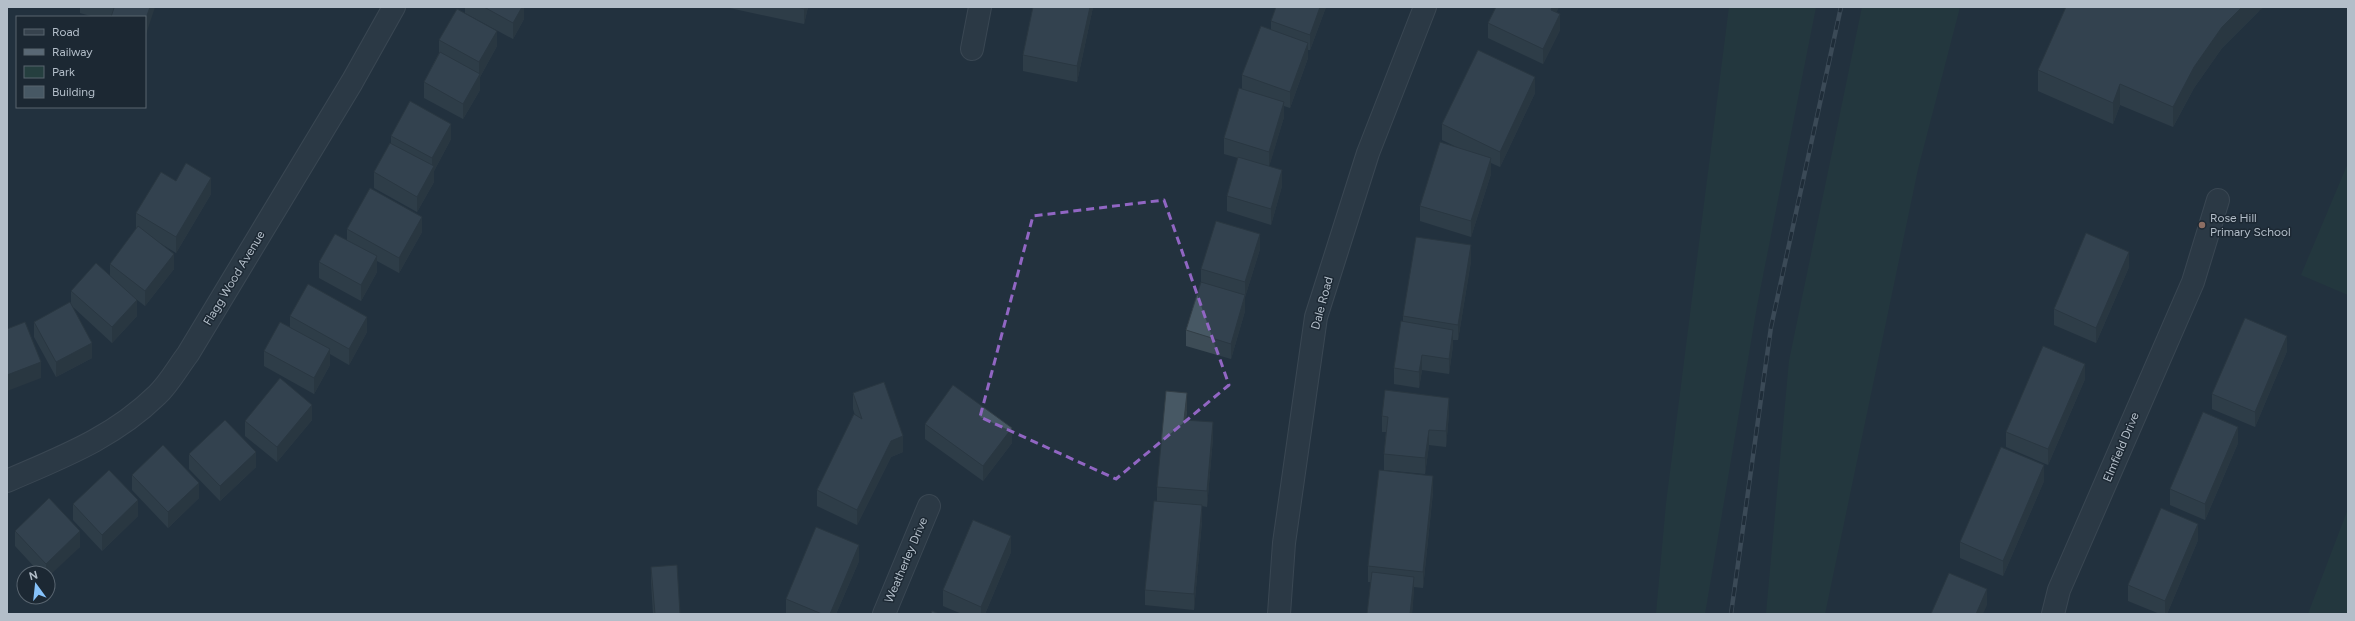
<svg xmlns="http://www.w3.org/2000/svg" width="2355" height="621" font-family="Figtree,sans-serif">
	<style>
		.green { fill: #253f3f }
		.lines { fill: none; stroke-linecap: round; stroke-linejoin: round }
		.minor-casing { stroke: #55616c; stroke-width: 24 }
		.minor { stroke: #37434e; stroke-width: 22 }
		.rail-casing { stroke: #596875; stroke-width: 4.5 }
		.rail { stroke: #1c2833; stroke-width: 3; stroke-dasharray: 9; stroke-linecap: butt }
		.wall { fill: #3d4c56 }
		.shaded-wall { fill: #323e46 }
		.building { fill: #475864; stroke: #323e46 }
		.marked { fill: none; stroke: #9166c3; stroke-width: 3; stroke-dasharray: 8 5; stroke-linejoin: round }
		.education-dot { fill: #8d6e63; stroke: #1c2833; stroke-width: 1.5 }
		.labels { text-anchor: middle; dominant-baseline: central; stroke-width: 3; stroke-linejoin: round; paint-order: stroke }
		.poi-label { font-size: 12px; fill: #b3bec9; stroke: #1c2833; text-anchor: start }
		.street-label { font-size: 12px; fill: #b3bec9; stroke: #1c2833 }
	</style>
	<rect width="100%" height="100%" fill="#23323e"/>
	<path class="green" d="M1729 7H1816L1757 306 1705 614H1656L1666 504Z
		M1862 7H1960L1918 169 1825 614H1766L1789 361Z
		M2348 163V295L2301 275Z
		M2348 509V614H2308Z"/>
	<g class="lines">
		<defs>
			<path id="minor" d="M972 49 980 7
				M7 481C62 457 113 438 157 395 169 384 178 367 188 354L352 82 394 7
				M884 614 929 506
				M1279 614 1284 543 1316 317 1368 153 1425 7
				M2053 614 2059 590 2193 282 2218 200"/>
		</defs>
		<use href="#minor" class="minor-casing"/>
		<use href="#minor" class="minor"/>
		<defs>
			<path id="rail" d="M1731 614 1771 327 1841 7"/>
		</defs>
		<use href="#rail" class="rail-casing"/>
		<use href="#rail" class="rail"/>
	</g>
	<path class="wall" d="M80 7H155L145 17H94L80 13Z
		M465 7H524V19L513 39 465 13Z
		M725 7H808L804 24Z
		M1033 7H1093L1077 82 1023 71V55Z
		M1326 7 1310 50H1308V58L1290 108 1284 106V117L1269 166 1282 186 1271 225 1227 211V196L1238 158 1224 154V138L1242 89V75L1271 30V21Z
		M2259 11 2222 48 2194 88 2173 127 2120 105 2113 124 2038 91V70Z
		M1557 13 1560 30 1543 64 1488 38V23Z
		M439 40 497 46 480 77V90L463 119 424 98V82L439 53Z
		M1535 93 1500 167 1491 163V174L1471 237 1420 221V206L1463 150 1442 140V124Z
		M391 136 451 139 434 171V182L417 212 374 188V172L391 143Z
		M176 181 211 194 176 253 160 243 174 269 145 306 136 299 137 316 112 343 73 307 92 358 56 377 34 337V322L71 305V291L110 276V264L136 229V213Z
		M347 229 422 232 399 273 377 261V272L361 301 319 278V262L347 240Z
		M1260 249 1245 297V311L1231 359 1186 346V330L1201 282V269Z
		M1471 261 1458 340H1453V345L1449 374 1422 370 1419 388 1394 384V368L1403 321V316Z
		M2129 267 2096 343 2054 325V309Z
		M290 316 367 332 349 365 330 354V365L314 394 264 366V351L290 327Z
		M2287 351 2255 427 2212 409V394Z
		M2085 379 2048 465 2006 447V432Z
		M853 393 903 452 891 457 857 525 817 506V490L855 415 853 409Z
		M1187 409 1186 420 1213 438 1207 507 1202 506V521L1194 610 1145 605V590L1157 501V487Z
		M1449 413 1446 447 1429 445 1425 474 1384 470V454L1386 432H1382V416Z
		M312 420 277 462 245 436V421Z
		M925 424 1012 443 983 481 925 439Z
		M2238 443 2205 520 2170 505V489Z
		M189 454 256 467 220 501 189 469Z
		M132 475 199 498 168 528 132 490Z
		M2044 481 2003 576 1960 558V542Z
		M1433 492 1423 588 1414 587 1412 614H1367L1371 582H1368V566Z
		M73 504 138 516 102 551 73 520Z
		M15 531 80 547 48 573H40L15 546Z
		M2198 540 2167 614H2160L2128 601V585Z
		M1011 552 985 614H962L943 606V590Z
		M859 561 836 614H786V599Z
		M651 567 680 614H653L651 582Z"/>
	<path class="shaded-wall" d="M150 7H155L145 37V21Z
		M522 7H524V19L513 39V23Z
		M805 7H808L804 24V9Z
		M1090 7H1093L1077 82V66Z
		M1320 7H1326L1310 50V35Z
		M1552 7H1559L1551 25V10Z
		M2242 7H2264L2259 11 2222 48 2194 88 2173 127V107L2194 67 2222 27Z
		M1560 14V30L1543 64V49Z
		M497 31V46L480 77V90L463 119V104L479 75V62Z
		M1308 43V58L1290 108V92Z
		M1535 77V93L1500 167V152Z
		M2120 84V105L2113 124V103Z
		M1284 102V117L1269 167V152Z
		M451 124V139L434 171V182L417 212V197L432 169V158Z
		M1491 158V174L1471 237V221Z
		M1282 170V186L1271 225V209Z
		M211 178V194L176 253V237Z
		M422 217V232L399 273V258Z
		M1260 234V249L1245 297V311L1231 359V344L1245 296V282Z
		M1471 245V261L1458 340V325Z
		M2129 252V267L2096 343V328Z
		M174 254V269L145 306V291Z
		M377 256V272L361 301V285Z
		M137 300V316L112 343V327Z
		M367 317V332L349 365V349Z
		M1453 330V345L1449 374V359Z
		M2287 336V351L2255 427V412Z
		M92 343V358L56 377V362Z
		M330 349V365L314 394V378Z
		M1422 355V370L1419 388V372Z
		M41 362V378L7 391V375Z
		M2085 364V379L2048 465V449Z
		M1187 393V409L1184 435V420Z
		M1449 398V413L1446 447V431Z
		M312 405V420L277 462V447Z
		M1213 422V438L1207 507V491Z
		M2238 427V443L2205 520V504Z
		M1012 428V443L983 481V466Z
		M1429 430V445L1425 474V458Z
		M903 436V452L891 457 857 525V510L891 441Z
		M256 452V467L220 501V486Z
		M2044 465V481L2003 576V561Z
		M1433 476V492L1423 588V572Z
		M199 483V498L168 528V512Z
		M138 500V516L102 551V535Z
		M1202 505V521L1194 610V594Z
		M2198 524V540L2167 614H2165V601Z
		M80 531V547L48 577V573H46V564Z
		M1011 536V552L985 614H981V607Z
		M859 545V561L836 614H830Z
		M1414 577V592L1412 614H1410Z
		M1987 589V605L1983 614H1976Z"/>
	<path class="building" d="M112 7H150L145 21V17H111L114 8Z
		M484 7H522L513 23Z
		M797 7H805L804 9Z
		M1033 7H1090L1077 66 1023 55Z
		M1276 7H1320L1310 35 1271 21Z
		M1496 7H1552L1551 10 1560 14 1543 49 1488 23Z
		M2066 7H2242L2222 27 2194 67 2173 107 2120 84 2113 103 2038 70Z
		M457 9 497 31 479 62 439 40Z
		M1261 26 1308 43 1290 92 1242 75Z
		M1478 50 1535 77 1500 152 1442 124Z
		M440 52 480 74 463 104 424 82Z
		M1239 88 1284 102 1269 152 1224 138Z
		M410 101 451 124 432 158 391 136Z
		M1440 142 1491 158 1471 221 1420 206Z
		M390 143 434 166 417 197 374 172Z
		M1238 157 1282 170 1271 209 1227 196Z
		M186 163 211 178 176 237 136 213 161 172 176 181Z
		M370 188 422 217 399 258 347 229Z
		M1216 221 1260 234 1245 282 1201 269Z
		M138 226 174 254 145 291 110 264Z
		M2086 233 2129 252 2096 328 2054 309Z
		M335 234 377 256 361 285 319 262Z
		M1416 237 1471 245 1458 325 1403 316Z
		M96 263 137 300 112 327 71 291Z
		M1201 282 1245 295 1231 344 1186 330Z
		M308 284 367 317 349 349 290 316Z
		M70 302 92 343 56 362 34 322Z
		M2245 318 2287 336 2255 412 2212 394Z
		M1401 321 1453 330 1449 359 1422 355 1419 372 1394 368Z
		M25 322 41 362 7 375V329Z
		M280 322 330 349 314 378 264 351Z
		M2043 346 2085 364 2048 449 2006 432Z
		M280 378 312 405 277 447 245 421Z
		M884 382 903 436 891 441 857 510 817 490 854 414 862 419 853 393Z
		M953 385 1012 428 983 466 925 424Z
		M1385 390 1449 398 1446 431 1429 430 1425 458 1384 454 1388 417 1382 416Z
		M1166 391 1187 393 1184 420 1213 422 1207 491 1157 487Z
		M2203 412 2238 427 2205 504 2170 489Z
		M225 420 256 452 220 486 189 454Z
		M163 445 199 483 168 512 132 475Z
		M2001 447 2044 465 2003 561 1960 542Z
		M109 470 138 500 102 535 73 504Z
		M1379 470 1433 476 1423 572 1368 566Z
		M49 498 80 531 46 564 15 531Z
		M1154 501 1202 505 1194 594 1145 590Z
		M2161 508 2198 524 2165 601 2128 585Z
		M973 520 1011 536 981 607 943 590Z
		M816 527 859 545 830 614H822L786 599Z
		M677 565 680 614H655L651 567Z
		M1372 572 1414 577 1410 614H1367Z
		M1949 573 1987 589 1976 614H1931Z
		M932 611 939 614H931Z"/>
	<path d="M0 0H2355V621H0ZM1164 200 1229 385 1116 479 980 417 1033 216Z" fill="#23323e" fill-opacity=".55" fill-rule="evenodd"/>
	<path class="marked" d="M1164 200 1229 385 1116 479 980 417 1033 216Z"/>
	<circle class="education-dot" cx="2202" cy="225" r="4"/>
	<g class="labels">
		<g class="poi-label">
			<text x="2210" y="218">Rose Hill<tspan x="2210" dy="14">Primary School</tspan></text>
		</g>
		<g class="street-label">
			<text transform="translate(234 278) rotate(-59)">Flagg Wood Avenue</text>
			<text transform="translate(1322 303) rotate(-75)">Dale Road</text>
			<text transform="translate(2121 447) rotate(-67)">Elmfield Drive</text>
			<text transform="translate(906 560) rotate(-67)">Weatherley Drive</text>
		</g>
	</g>
	<rect width="2355" height="621" fill="none" stroke="#b3bec9" stroke-width="16"/>
	<rect x="16" y="16" width="130" height="92" fill="#1c2833" stroke="#58646f"/>
	<rect x="24" y="29" width="20" height="6" fill="#37434e" stroke="#58646f"/>
	<text x="52" y="36" font-size="12" fill="#b3bec9">Road</text>
	<rect x="24" y="49" width="20" height="6" fill="#596875" stroke="#58646f"/>
	<text x="52" y="56" font-size="12" fill="#b3bec9">Railway</text>
	<rect x="24" y="66" width="20" height="12" fill="#253f3f" stroke="#58646f"/>
	<text x="52" y="76" font-size="12" fill="#b3bec9">Park</text>
	<rect x="24" y="86" width="20" height="12" fill="#475864" stroke="#58646f"/>
	<text x="52" y="96" font-size="12" fill="#b3bec9">Building</text>
	<g transform="translate(36 585) rotate(345)"><circle r="19" fill="#1c2833" stroke="#58646f"/>
	<path d="M0-3L7 15L0 10L-7 15Z" fill="#86c2fa"/>
	<text y="-6" font-size="11" font-weight="bold" text-anchor="middle" fill="#b3bec9">N</text>
	</g>
</svg>
